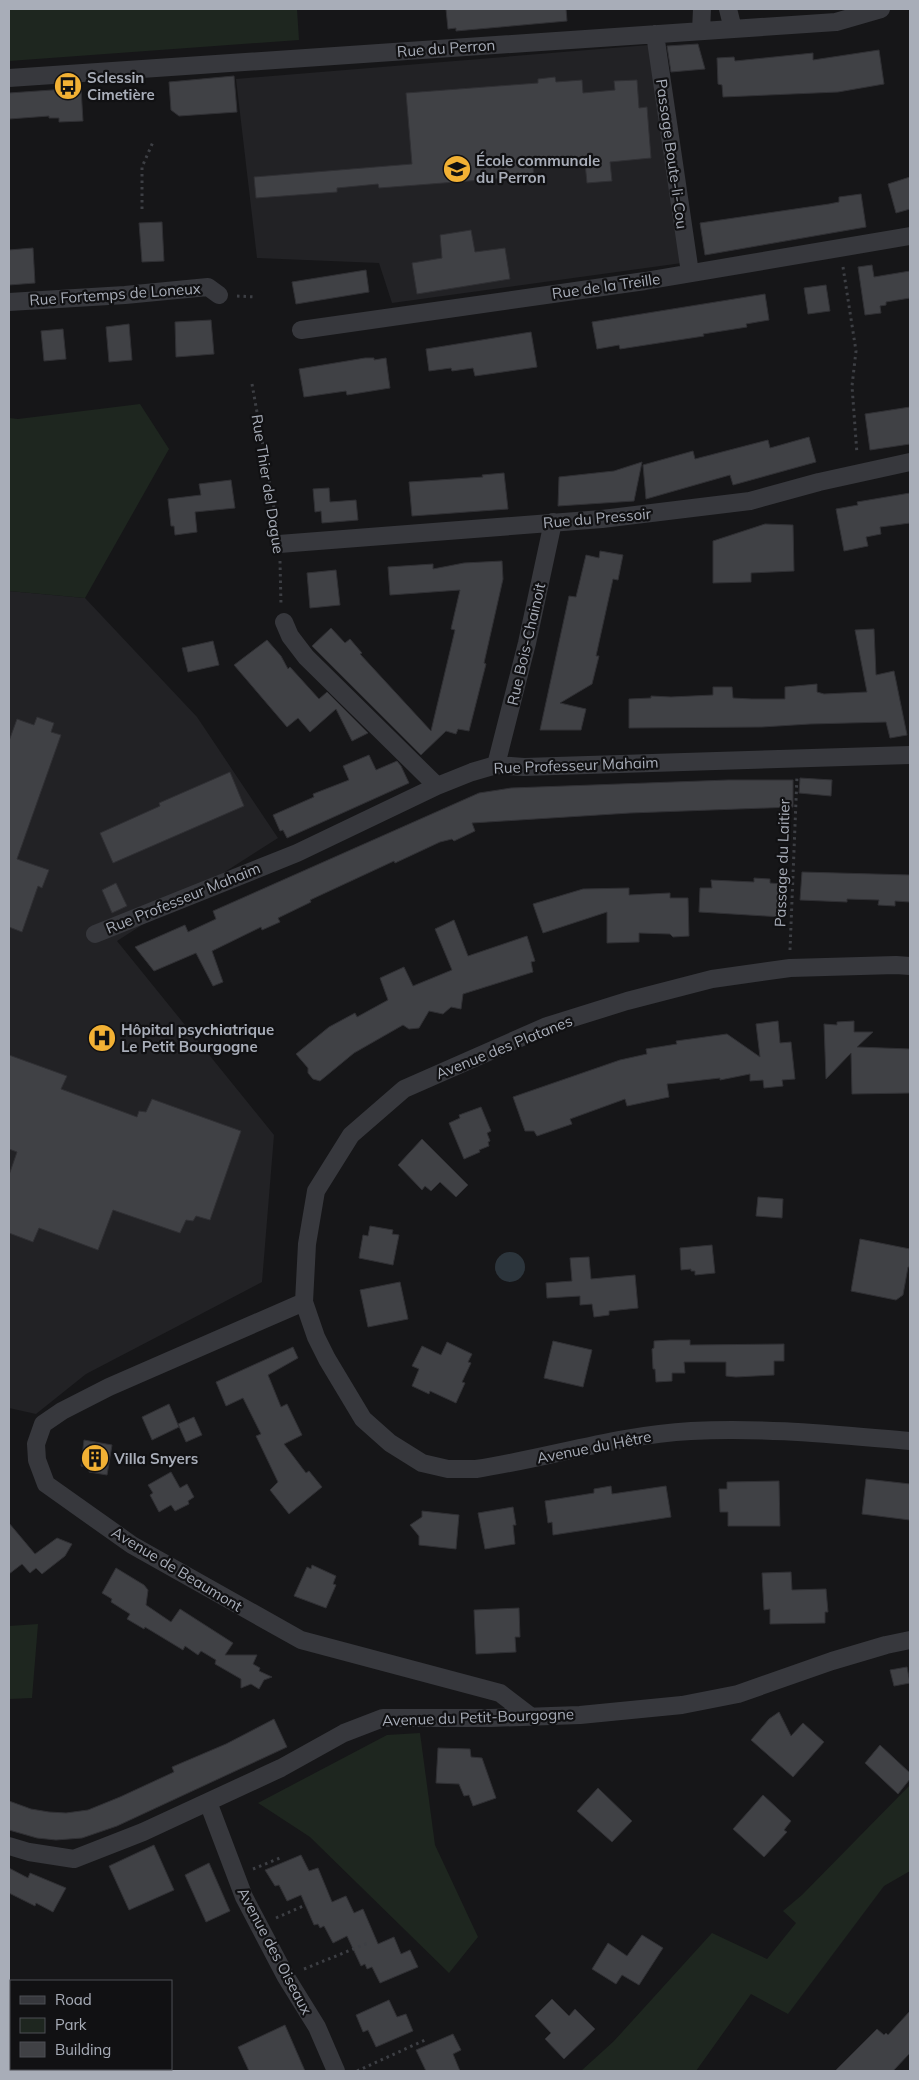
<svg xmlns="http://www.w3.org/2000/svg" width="919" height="2080" font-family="Mulish,sans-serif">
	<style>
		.built { fill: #222225 }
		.green { fill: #1e261f }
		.water { fill: #2c353c }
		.building { fill: #404145; stroke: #303034 }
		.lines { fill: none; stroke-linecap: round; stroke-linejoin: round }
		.path { stroke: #3d3f44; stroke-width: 3; stroke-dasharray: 2.5 4; stroke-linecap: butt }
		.street { stroke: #37383d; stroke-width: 18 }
		.labels { text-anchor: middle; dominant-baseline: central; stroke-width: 4.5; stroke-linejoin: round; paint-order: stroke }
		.street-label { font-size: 15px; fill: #a8adb8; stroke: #111113 }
		.poi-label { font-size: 15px; font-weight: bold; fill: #a8adb8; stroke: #111113; text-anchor: start }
	</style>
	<rect width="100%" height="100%" fill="#161618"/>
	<path class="built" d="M649 45 682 263 392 303 379 263 257 258 236 79Z
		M9 591 85 598 197 717 278 838 117 941 274 1135 262 1282 86 1374 36 1414 9 1408Z"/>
	<path class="green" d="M9 9H297L299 40 9 61Z
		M140 404 169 449 85 598 9 591V418L18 419Z
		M38 1624 32 1698 9 1699V1626Z
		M420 1733 435 1845 478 1937 449 1973 310 1837 258 1803 387 1735Z
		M910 1785V1871L884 1886 788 2014 751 1994 696 2071H581L614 2041 712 1933 767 1959 796 1923 783 1911 802 1895Z"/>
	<path class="water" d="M495 1267a15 15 0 1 1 30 0a15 15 0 1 1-30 0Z"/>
	<path class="building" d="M446 9H566L567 21 456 31V28L448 29Z
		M698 44 705 69 671 72 667 46Z
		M879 50 884 84 838 92 723 97 722 85 718 84 717 58 734 57 735 61 813 53V60Z
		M234 76 237 112 179 116 171 110 169 82Z
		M555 77 556 82 582 80 583 93 615 90 614 81 637 80 639 108 647 107 651 158 610 162 612 181 587 183 585 163 533 167 534 176 379 188 378 184 337 188V192L256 198 254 177 412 164 406 93 538 83V79Z
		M81 88 83 121 59 122V118H49V116L9 119V93Z
		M910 177V209L896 213 888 184Z
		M861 194 866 227 705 255 700 223 829 204 839 202V197Z
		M162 222 164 261 142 262 139 223Z
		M471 230 475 252 505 248 510 279 417 294 412 263 442 258 440 235Z
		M33 248 35 283 9 285V250Z
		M872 265 874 277 910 271V298L886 302V305L880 306 881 313 865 315 858 267Z
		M366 270 369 292 296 304 292 282Z
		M826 285 830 311 808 314 804 288Z
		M765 294 769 320 746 324 747 327 703 334 704 336 620 349 619 345 597 349 592 322Z
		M211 320 214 354 176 357 175 322Z
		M129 324 132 360 109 362 106 327Z
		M63 329 66 359 44 361 41 331Z
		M531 332 537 367 475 376 473 368 452 371 451 368 429 371 426 349Z
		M365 358H374V360L386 358 390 388 347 395 346 391 304 397 299 369Z
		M910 407V444L870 450 865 414Z
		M809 437 816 462 733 485 730 475 646 499 643 465 693 451 695 459 768 440 770 448Z
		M642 462 634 501 558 506 559 477 614 471Z
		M504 473 508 509 412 516 409 482 483 477 482 475Z
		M231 480 235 508 195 512 197 532 175 535 174 526H171L168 499 201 495 199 484Z
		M329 488 330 502 356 500 358 520 322 523 321 511 315 512 313 489Z
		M910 493V523L880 527 881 534 866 537 868 546 844 551 836 509 858 505 857 502Z
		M765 524 793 525 794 571 751 573V582L713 583V541Z
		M600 551 623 555 618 580 613 579 596 656H599L592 684 560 703 586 709 581 730H540L569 596 576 597 586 555 599 558Z
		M502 561 503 579 484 663 486 664 469 731 458 729 456 734 446 731 421 755 312 646 331 628 345 643 350 639 362 653 360 654 431 731 455 630 451 629 460 590 390 595 388 567 433 564V569L464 563Z
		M336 570 340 605 310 608 307 573Z
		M874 629 876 675 894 671 907 735 890 738 886 722 810 724 762 727 629 728V699L651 698V696L671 697 713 695V687H732L733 698 752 699H785V687L817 684V692L824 694 867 692 855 630Z
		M267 640 281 656 288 669 290 667 319 699 327 692 368 733 352 741 336 709 310 732 298 718 287 727 234 665Z
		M213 641 219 665 188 672 182 648Z
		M37 717 54 723 51 732 61 735 17 859 49 870 42 888 38 886 22 932 9 927V741L17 719 34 725Z
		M369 755 376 770 397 761 401 766 409 783 287 838 283 830 280 831 273 815 314 797 313 794 349 780 343 766Z
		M230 772 244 806 113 863 100 833 160 806 159 803Z
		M800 778 832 780 831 796 799 793Z
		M728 780H793V807L630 813 472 823 475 831 454 841 452 839 440 842 395 863 394 861 310 900 311 902 278 918 280 922 262 930 261 927 212 951 223 982 213 986 196 953 154 971 135 947 185 925 188 932 216 919 213 911 479 793 511 788Z
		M802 872 910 875V902L895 901V906L878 905 879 900 847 899V902L800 900Z
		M754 878 770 879V883L783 884 782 917 699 912 700 888H712L711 880 754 882Z
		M116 883 127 906 112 913 102 890Z
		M629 888V895L670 893V898H688L689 936 673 937 670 934 639 933V942L607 943V912L543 933 533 904 583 889Z
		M454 920 468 956 527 936 535 961 531 962 533 972 463 994 461 1009 451 1007 443 1014 429 1011 419 1028 409 1029 403 1025 354 1053 320 1081 313 1079 308 1073V1068L296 1054 329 1027 355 1013 357 1017 388 1000 380 978 404 967 413 986 452 970 435 929Z
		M778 1021 780 1043 791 1042 795 1079 782 1080 783 1086 764 1088 763 1080 750 1081V1074L720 1080V1078L667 1084 669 1097 627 1106 625 1099 570 1119 572 1124 537 1136 534 1131H525L513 1097 620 1060 647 1054 646 1049 677 1044 676 1041 727 1034 760 1057 756 1024Z
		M854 1021V1032H873L857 1047 910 1049V1093L852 1094 851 1053 826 1079 824 1024 837 1025V1022Z
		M9 1055 67 1076 61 1089 137 1117 139 1111 146 1112 152 1099 241 1131 210 1220 196 1216 193 1221 186 1220 180 1233 113 1210 98 1250 39 1228 33 1242 9 1233V1175L17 1152 9 1149Z
		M481 1107 491 1131 487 1133 490 1141 488 1142 489 1146 479 1150 480 1152 464 1159 449 1123 460 1118 459 1115Z
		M422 1139 468 1185 456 1197 440 1182 431 1191 425 1186 422 1190 398 1165Z
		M758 1197 783 1199 782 1218 756 1216Z
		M370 1226 393 1230 392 1234 399 1235 393 1265 359 1258 363 1235 368 1236Z
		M860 1239 910 1249V1267H908L903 1295 896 1300 851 1291Z
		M712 1245 715 1273 695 1275V1271H691V1269L681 1270 680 1248Z
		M589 1257 591 1279 635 1275 638 1308 609 1311V1315L594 1317 592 1304 580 1305V1296L547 1298 546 1283 572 1281 570 1258Z
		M400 1282 408 1319 368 1327 360 1290Z
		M670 1340H690V1345L784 1344V1361H774V1375L736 1377 726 1376V1362H684L685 1373H672V1381L656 1382 655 1369H653L652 1349 654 1348V1341Z
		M553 1341 592 1350 583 1387 544 1378Z
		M447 1342 472 1354 468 1362 471 1363 462 1382 465 1383 456 1403 430 1391 429 1394 412 1386 419 1369 412 1366 422 1346 441 1355Z
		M293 1347 298 1358 268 1375 281 1407 287 1404 302 1435 284 1444 306 1473 309 1471 322 1487 289 1514 270 1490 278 1482 256 1436 261 1434 243 1398 226 1406 216 1382Z
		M169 1404 179 1427 152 1440 142 1417Z
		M194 1417 202 1435 186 1442 178 1424Z
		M84 1440 112 1445 107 1475 89 1472 90 1468 81 1466Z
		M171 1472 180 1488 187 1484 194 1497 188 1501 189 1504 175 1511 171 1505 159 1512 150 1495 153 1493 148 1485Z
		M866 1479 910 1484V1520L862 1514Z
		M779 1481 780 1526H728V1512H720L719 1489H727V1482Z
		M611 1486 612 1494 666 1486 671 1517 553 1535 552 1522 548 1523 545 1501 594 1493V1489Z
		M513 1507 516 1525H513L515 1544 485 1549 478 1513Z
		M422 1511 459 1515 456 1549 419 1545V1536L410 1525 422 1517Z
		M9 1523 35 1554 57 1538 72 1544 65 1556 42 1574 36 1568 30 1573 22 1564 9 1574Z
		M312 1565 336 1576 333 1584 336 1585 326 1608 294 1596 307 1567 311 1569Z
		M116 1568 144 1585 148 1590 146 1605 171 1622 180 1609 233 1643 225 1655H257L253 1664 260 1668 259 1671 272 1677 264 1680 259 1689 251 1684 241 1688V1679L215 1664 216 1660 201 1651 198 1655 185 1646 183 1650 145 1627 144 1629 127 1619 130 1614 111 1602 112 1599 102 1593Z
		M791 1572 792 1590 826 1589 828 1612H825V1623L770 1624V1609L764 1610 762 1573Z
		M519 1608 520 1637H515L516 1652 476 1654 474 1610Z
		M907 1667 910 1683 894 1686 890 1670Z
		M779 1712 791 1736 803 1723 824 1742 793 1777 751 1740 769 1719Z
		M274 1719 287 1747 117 1826 82 1838 56 1840 37 1838 9 1830V1801L31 1809 49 1812 66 1813 88 1810 120 1797 174 1772 172 1767 226 1744Z
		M880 1745 910 1773V1779L898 1794 865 1763Z
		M438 1748 470 1749 471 1757 482 1758 496 1798 473 1806 469 1795 464 1796 459 1784 436 1783Z
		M598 1788 632 1821 612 1842 577 1811Z
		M763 1795 791 1821 784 1830 787 1832 764 1857 733 1829Z
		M154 1845 174 1890 129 1910 109 1866Z
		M301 1855 309 1871 318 1868 332 1902 346 1896 354 1913 363 1909 378 1944 394 1937 401 1954 410 1950 418 1967 380 1983 372 1967 367 1969 365 1964 361 1966 347 1936 333 1943 324 1926 320 1928 318 1924 314 1925 301 1895 287 1901 279 1885 275 1886 265 1870Z
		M209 1863 230 1911 206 1922 185 1875Z
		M9 1868 28 1878 30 1873 66 1888 53 1912 36 1903 35 1906 9 1893Z
		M642 1935 663 1948 639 1985 622 1975 616 1984 592 1969 608 1943 627 1956Z
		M552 1999 569 2016 575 2009 595 2029 564 2059 545 2039 551 2033 535 2016Z
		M389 2000 397 2017 406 2014 413 2031 376 2047 368 2030 363 2032 356 2015Z
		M910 2011V2053L893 2071H835L877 2029 884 2035 886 2033 888 2035Z
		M285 2025 305 2071H249L238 2047Z
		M453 2034 461 2050 453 2054 460 2071H426L416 2050Z"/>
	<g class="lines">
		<path class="path" d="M142 209V167L153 142
			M843 267 856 351 852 386 857 454
			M237 296 255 297
			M252 384 277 525
			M280 561 281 605
			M790 950 797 776
			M253 1869 280 1858
			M276 1918 310 1903
			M304 1969 368 1943
			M357 2071 425 2040"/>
		<path class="street" d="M728 9 733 29
			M701 31 702 9
			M655 34 690 273
			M9 78 836 22 881 9
			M9 302 125 295 208 287 219 295
			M301 330 645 281 910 236
			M279 544 602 519 750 501 819 482 910 462
			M284 622 290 636 306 657 437 786
			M496 765 527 643 553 522
			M95 934 297 853 437 786 472 772 496 765 524 767 910 755
			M910 966 896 965 790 968 712 979 627 1001 547 1026 404 1089 351 1135 316 1191 307 1244 304 1302 316 1337 327 1359 363 1419 390 1443 422 1463 448 1469H476C548 1458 618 1435 691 1431 765 1427 837 1435 910 1441
			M304 1302 109 1387 62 1411 43 1424 36 1444 37 1460 46 1484 132 1545 301 1640 500 1693 530 1716
			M208 1802 244 1897 286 1977 317 2027 336 2071
			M9 1846 29 1852 74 1859 143 1832 281 1768 344 1733 383 1718H491L580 1715 682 1705 738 1694 832 1661 886 1645 910 1640"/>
	</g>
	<defs>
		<symbol id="bus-disc" viewBox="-11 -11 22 22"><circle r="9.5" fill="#f2b134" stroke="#111113"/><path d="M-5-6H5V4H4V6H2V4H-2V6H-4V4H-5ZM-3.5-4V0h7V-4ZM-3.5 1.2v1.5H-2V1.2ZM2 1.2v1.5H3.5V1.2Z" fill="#111"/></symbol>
		<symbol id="school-disc" viewBox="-11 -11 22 22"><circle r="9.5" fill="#f2b134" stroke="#111113"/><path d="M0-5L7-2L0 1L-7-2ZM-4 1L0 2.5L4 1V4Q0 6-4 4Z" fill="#111"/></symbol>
		<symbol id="hospital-disc" viewBox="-11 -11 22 22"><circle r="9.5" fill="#f2b134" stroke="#111113"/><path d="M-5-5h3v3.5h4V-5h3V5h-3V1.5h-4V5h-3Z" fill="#111"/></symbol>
		<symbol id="building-disc" viewBox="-11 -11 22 22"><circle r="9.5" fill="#f2b134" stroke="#111113"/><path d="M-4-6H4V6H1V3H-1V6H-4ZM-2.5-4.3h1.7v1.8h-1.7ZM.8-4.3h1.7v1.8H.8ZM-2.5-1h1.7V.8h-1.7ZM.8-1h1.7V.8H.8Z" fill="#111"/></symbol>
	</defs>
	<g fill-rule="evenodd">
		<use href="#bus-disc" x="52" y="70" width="32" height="32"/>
		<use href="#school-disc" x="441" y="153" width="32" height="32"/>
		<use href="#hospital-disc" x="86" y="1022" width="32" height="32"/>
		<use href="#building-disc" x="79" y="1442" width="32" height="32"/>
	</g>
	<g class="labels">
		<g class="street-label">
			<text transform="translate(446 48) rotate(-4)">Rue du Perron</text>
			<text transform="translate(672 154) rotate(82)">Passage Boute-li-Cou</text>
			<text transform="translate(606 286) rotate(-8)">Rue de la Treille</text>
			<text transform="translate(115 294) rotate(-4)">Rue Fortemps de Loneux</text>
			<text transform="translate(268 484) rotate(81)">Rue Thier del Dague</text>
			<text transform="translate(597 518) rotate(-5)">Rue du Pressoir</text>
			<text transform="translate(526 644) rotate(-77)">Rue Bois-Chainoit</text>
			<text transform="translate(576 765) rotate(-2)">Rue Professeur Mahaim</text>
			<text transform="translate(782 863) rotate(-88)">Passage du Laitier</text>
			<text transform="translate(183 898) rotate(-22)">Rue Professeur Mahaim</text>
			<text transform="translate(504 1047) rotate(-22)">Avenue des Platanes</text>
			<text transform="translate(594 1447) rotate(-11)">Avenue du Hêtre</text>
			<text transform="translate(177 1569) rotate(31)">Avenue de Beaumont</text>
			<text transform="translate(478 1717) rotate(-2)">Avenue du Petit-Bourgogne</text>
			<text transform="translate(275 1951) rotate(62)">Avenue des Oiseaux</text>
		</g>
		<g class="poi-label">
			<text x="87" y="77">Sclessin<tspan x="87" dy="17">Cimetière</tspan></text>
			<text x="476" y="160">École communale<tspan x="476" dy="17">du Perron</tspan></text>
			<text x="121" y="1029">Hôpital psychiatrique<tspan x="121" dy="17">Le Petit Bourgogne</tspan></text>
			<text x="114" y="1458">Villa Snyers</text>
		</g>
	</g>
	<rect width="919" height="2080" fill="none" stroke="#a8adb8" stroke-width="20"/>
	<rect x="10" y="1980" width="162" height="90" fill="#111113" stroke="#4d4f55"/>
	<rect x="20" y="1996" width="25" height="8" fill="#37383d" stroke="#4d4f55"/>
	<text x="55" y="2005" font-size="15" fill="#a8adb8">Road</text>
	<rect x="20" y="2018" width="25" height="15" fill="#1e261f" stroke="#4d4f55"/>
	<text x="55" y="2030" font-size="15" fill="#a8adb8">Park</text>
	<rect x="20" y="2042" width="25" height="15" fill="#404145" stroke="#4d4f55"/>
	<text x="55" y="2055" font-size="15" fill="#a8adb8">Building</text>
</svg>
